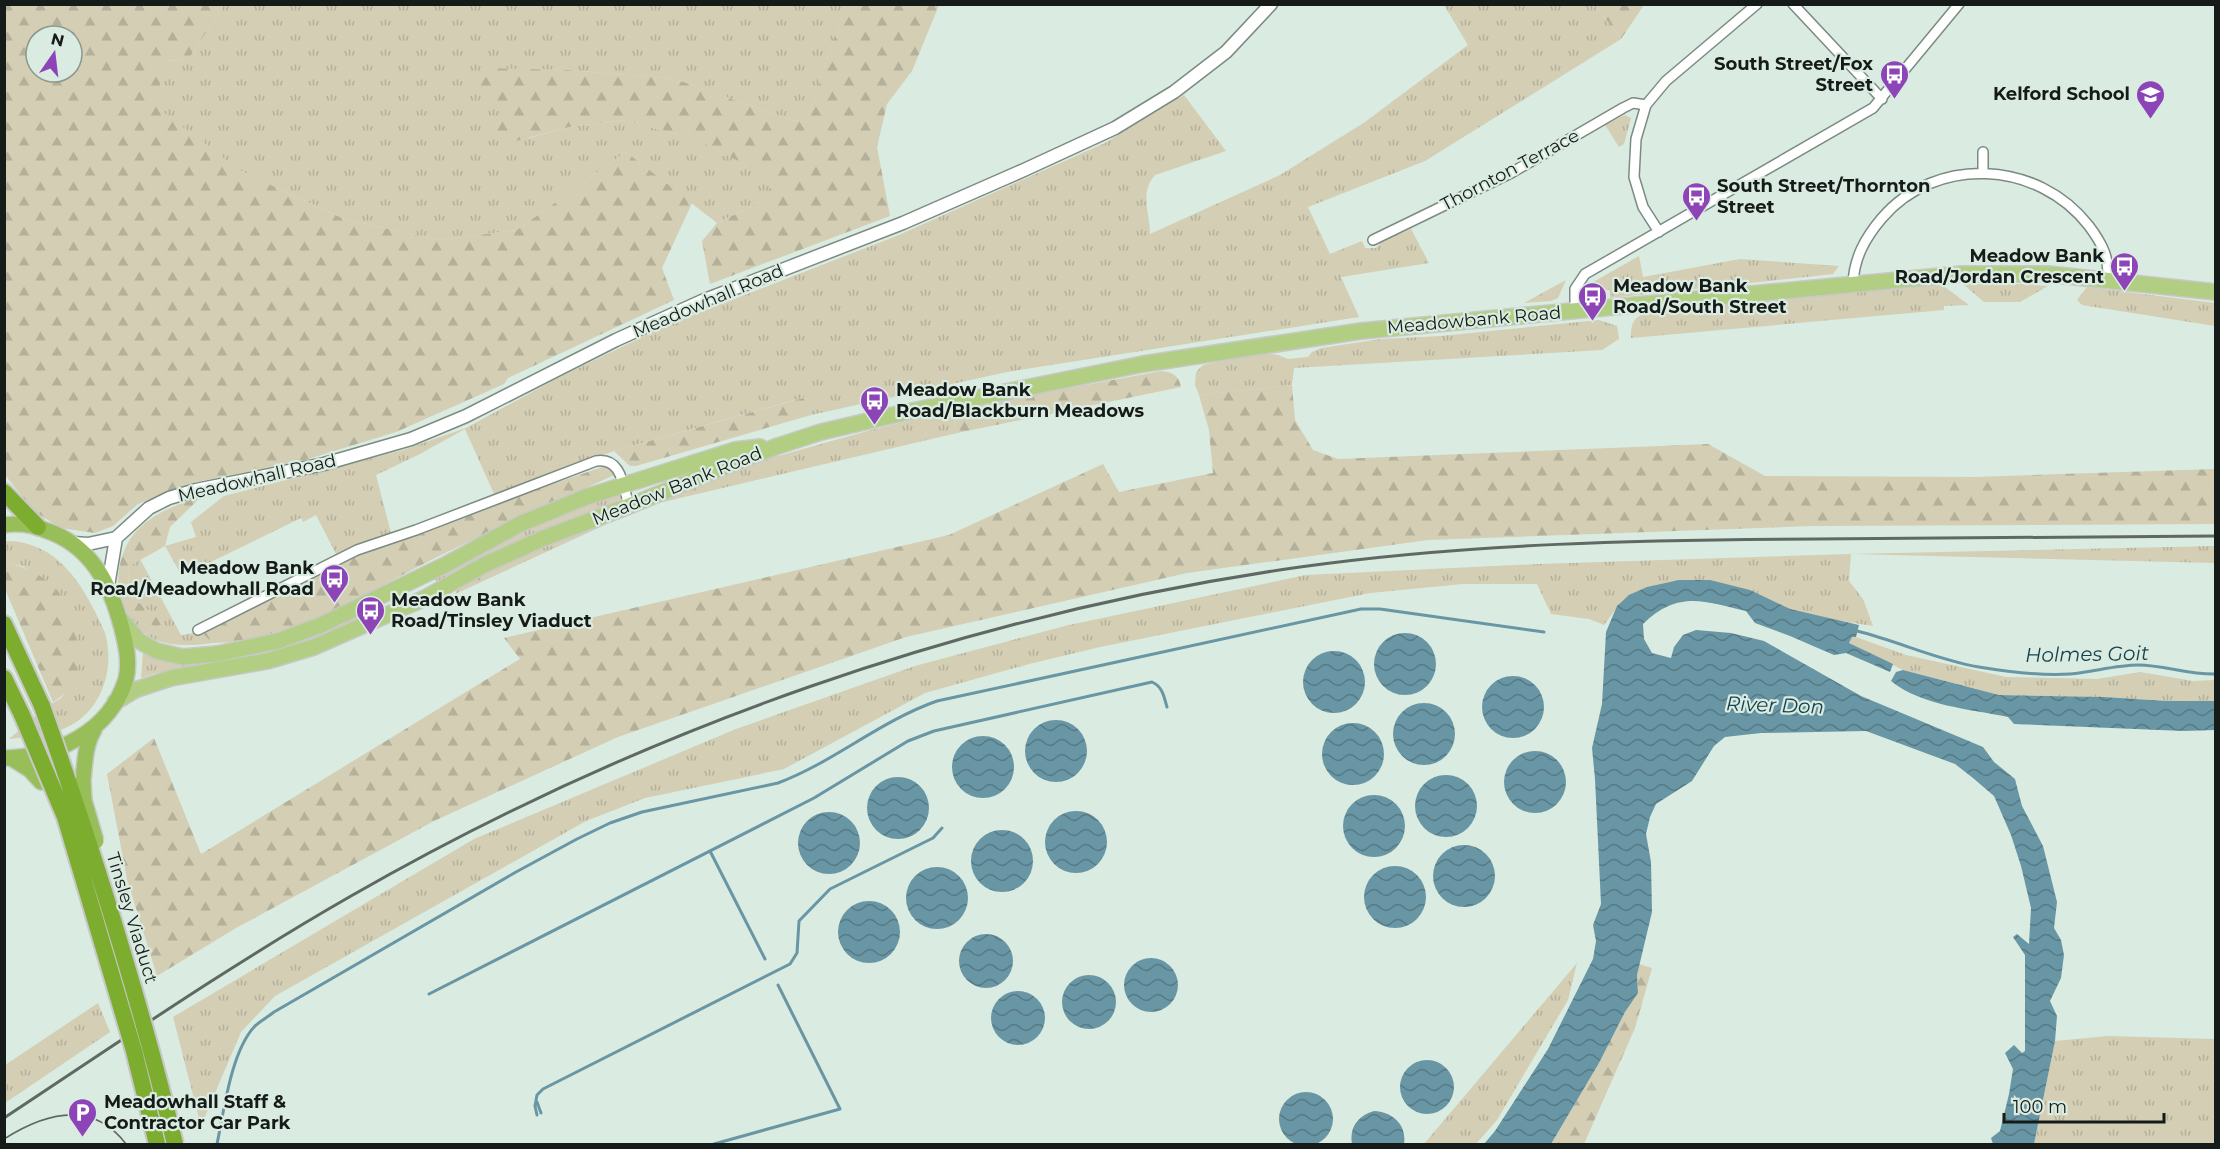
<svg xmlns="http://www.w3.org/2000/svg" width="2220" height="1149" font-family="Montserrat,sans-serif">
	<style>
		.grass { fill: url(#grass-tufts) }
		.forest { fill: url(#forest-firs); fill-rule: evenodd }
		.water { fill: url(#water-waves) }
		.lines { fill: none; stroke-linecap: round; stroke-linejoin: round }
		.stream { stroke: #6996a4; stroke-width: 3 }
		.minor-casing { stroke: #7c8b82; stroke-width: 12 }
		.tertiary-casing { stroke: #7c8b82; stroke-width: 15 }
		.primary-casing { stroke: #c7c8c8; stroke-width: 18 }
		.trunk-casing { stroke: #c7c8c8; stroke-width: 18 }
		.motorway-casing { stroke: #c7c8c8; stroke-width: 20 }
		.minor { stroke: #fff; stroke-width: 9 }
		.tertiary { stroke: #fff; stroke-width: 12 }
		.primary { stroke: #b1ce82; stroke-width: 15 }
		.trunk { stroke: #97be58; stroke-width: 15 }
		.motorway { stroke: #7dad2f; stroke-width: 16 }
		.tram { stroke: #5f6963; stroke-width: 1.5 }
		.rail { stroke: #5f6963; stroke-width: 3 }
		.trunk-bridge-casing { stroke: #c7c8c8; stroke-width: 18; stroke-linecap: butt }
		.motorway-bridge-casing { stroke: #c7c8c8; stroke-width: 20; stroke-linecap: butt }
		.trunk-bridge { stroke: #97be58; stroke-width: 15 }
		.motorway-bridge { stroke: #7dad2f; stroke-width: 16 }
		.labels { text-anchor: middle; dominant-baseline: central; stroke-width: 4.5; stroke-linejoin: round; paint-order: stroke }
		.poi-label { font-size: 18px; font-weight: bold; fill: #151b18; stroke: #daebe1; text-anchor: start }
		.street-label { font-size: 18px; fill: #151b18; stroke: #daebe1 }
		.water-label { font-size: 20px; font-style: italic; fill: #153f4b; stroke: #daebe1 }
	</style>
	<defs>
		<pattern id="grass-tufts" width="24" height="20" patternUnits="userSpaceOnUse" patternTransform="scale(1.5)"><rect width="24" height="20" fill="#d3ceb4"/><path d="M3 7l-1-3M5 7V3M7 7l1-3M15 17l-1-3M17 17v-4M19 17l1-3" fill="none" stroke="#b4b09a"/></pattern>
		<pattern id="forest-firs" width="22" height="20" patternUnits="userSpaceOnUse" patternTransform="scale(1.5)"><rect width="22" height="20" fill="#d3ceb4"/><path d="M5 1l3.5 6h-7zM16 11l3.5 6h-7z" fill="#b4b09a"/></pattern>
		<pattern id="water-waves" width="16" height="10" patternUnits="userSpaceOnUse" patternTransform="scale(1.5)"><rect width="16" height="10" fill="#6996a4"/><path d="M0 5q4-4 8 0t8 0" fill="none" stroke="#557a85"/></pattern>
	</defs>
	<rect width="100%" height="100%" fill="#daebe1"/>
	<path class="grass" d="M224 5H845L806 122 791 120 675 79 569 70 483 69 511 109 491 132 529 138 569 127 624 120 698 140 775 180 763 201 717 223 626 152 517 230 438 240 344 219 239 170 156 107 163 61 188 60Z
		M1444 5H1595L1621 39 1425 161 1308 207 1330 254 1362 241 1365 248H1376L1382 241 1411 229 1429 263 1341 277 1359 317 1007 372 811 415 805 397 614 451 494 494 465 429 418 455 376 475 391 533 336 554 316 515 303 522 301 518 182 576 165 546 196 537 191 522 224 496 403 450 466 428 556 379 665 326 899 235 1105 143 1184 95 1226 151 1155 175C1139 193 1150 212 1150 234L1280 175 1365 122 1468 45Z
		M1625 115 1631 118 1624 144 1619 147 1605 125Z
		M1639 256 1643 277 1740 259 1839 266 1833 274 1610 298V290L1596 291 1592 287 1595 281Z
		M1566 280 1558 298 1551 301 1524 303Z
		M1941 284 1969 305 1944 306V310L1631 338C1631 325 1632 319 1645 313Z
		M1963 284H2023L2048 286 2020 302H1984Z
		M2087 287 2215 303V326L2082 305 2077 300Z
		M1599 320 1617 326 1619 339 1602 350 1294 368 1292 385 1199 395 1195 385 1196 372 1203 365 1260 352 1278 355 1288 359 1308 357 1312 352 1321 348 1381 339 1441 336Z
		M952 410 957 433 646 506 455 594 459 587 474 578 546 544 760 461 871 430Z
		M619 493 621 500 617 503C554 525 496 550 438 583L433 577C494 546 555 514 619 493Z
		M4 541C47 540 73 570 91 604 96 614 101 623 105 633 114 663 105 701 79 720 59 735 33 736 9 739L46 707 61 698 70 686 49 583 22 566 5 563Z
		M2215 546V563L1851 554 1849 581 1863 599 1873 626 1809 616 1657 586 1622 601 1604 625 1589 619 1551 614 1537 584H1463L1370 593 1100 647 1029 664 925 693 784 769 645 798 586 821 275 996 241 1032 201 1126 173 1017 474 839 736 729 915 666 1069 625 1306 575 1539 564 1850 554Z
		M140 559 181 635 201 632 213 643C192 646 162 648 144 633 137 627 131 618 126 611L156 627 153 614 129 595 128 567Z
		M412 594 413 596C357 621 305 645 245 658 210 666 174 666 141 678L143 653 145 652 164 659 353 617 388 606Z
		M1852 637H1856L1906 655 2006 677 2097 679 2140 672 2193 681 2215 680V701H2166L2104 697 1999 695 1903 670 1849 643Z
		M1577 963 1568 1000 1497 1120 1476 1144H1424Z
		M98 1003 110 1032 5 1103V1065Z
		M2108 1036 2215 1039V1144H2034L2055 1041Z"/>
	<path class="forest" d="M4 5H224L188 60 163 61 157 107 239 170 344 219 438 240 517 230 626 152 692 203 662 268 674 300 508 378 504 384 396 432 305 460 191 483 138 504 113 526 95 533 60 528 34 511 5 475ZM36 36H72V72H36Z
		M845 5H939L912 71 887 104 877 147 890 216 710 284 702 241 717 223 763 201 774 180 698 140 624 120 569 127 516 141 491 132 511 108 477 91 483 68 569 70 675 79 791 120 806 122Z
		M1595 5H1644L1621 39Z
		M1161 371C1172 372 1179 375 1181 387L957 433 952 410Z
		M1292 385 1295 420 1313 450 1338 459 1708 444 1765 476 1975 477 2215 469V524L1812 526 1428 540 1187 573 906 637 618 737 434 821 236 928 157 976 127 879 107 774 154 738 201 854 520 659 504 638 949 535 1103 464 1119 492 1213 473 1209 430 1199 395Z
		M806 397 811 415 636 466H630L614 451Z
		M608 465 614 475C556 502 498 527 441 555 369 591 296 640 213 643L201 632 339 560 393 539Z
		M202 496 170 527 165 546 128 567 129 595 153 614 162 624 156 627C147 622 135 618 127 612 118 605 118 592 118 582 120 527 157 511 202 496Z
		M5 563C23 565 44 576 57 590 64 599 66 610 70 620 81 651 87 682 53 702L5 589Z
		M1639 964 1652 968 1635 1028 1584 1144H1551L1599 1063 1625 1012 1638 993 1637 975Z"/>
	<path class="water" d="M1679 580H1710L1750 590 1790 609 1859 625 1856 637H1852L1849 643 1893 664 1890 672 1846 653 1834 655 1790 636 1755 623 1746 611C1704 601 1678 590 1643 624L1644 639 1652 653 1671 658 1674 647 1683 635 1696 630 1731 633 1764 641 1861 696 1983 747 1994 762 2015 779 2022 806 2043 846 2057 902 2054 928 2061 940 2064 955 2061 978 2050 1001 2057 1016 2055 1041 2034 1144H1993L1991 1138 2000 1131 2009 1094 2013 1069 2005 1053 2014 1045 2022 1053 2025 1051V955L2013 937 2017 934 2029 944 2031 908 2021 866 2011 835 1994 796 1973 778 1955 764 1866 731 1761 733 1725 737 1714 746 1692 781 1656 804 1650 817 1646 834 1651 862 1652 912 1637 975 1638 993 1625 1012 1599 1063 1551 1144H1484L1495 1131 1548 1049 1593 959 1596 941 1593 925 1601 904 1595 779 1592 748 1602 704 1606 632 1617 606 1629 595 1647 587Z
		M1374 664a31 31 0 1 1 62 0a31 31 0 1 1-62 0Z
		M1303 682a31 31 0 1 1 62 0a31 31 0 1 1-62 0Z
		M1903 670 1999 695 2104 697 2166 701H2215V730L2184 731 2014 724 2008 717C1970 709 1922 706 1891 681L1896 672Z
		M1482 707a31 31 0 1 1 62 0a31 31 0 1 1-62 0Z
		M1393 734a31 31 0 1 1 62 0a31 31 0 1 1-62 0Z
		M1025 751a31 31 0 1 1 62 0a31 31 0 1 1-62 0Z
		M1322 754a31 31 0 1 1 62 0a31 31 0 1 1-62 0Z
		M952 767a31 31 0 1 1 62 0a31 31 0 1 1-62 0Z
		M1504 782a31 31 0 1 1 62 0a31 31 0 1 1-62 0Z
		M1415 806a31 31 0 1 1 62 0a31 31 0 1 1-62 0Z
		M867 808a31 31 0 1 1 62 0a31 31 0 1 1-62 0Z
		M1343 826a31 31 0 1 1 62 0a31 31 0 1 1-62 0Z
		M1045 842a31 31 0 1 1 62 0a31 31 0 1 1-62 0Z
		M798 843a31 31 0 1 1 62 0a31 31 0 1 1-62 0Z
		M971 861a31 31 0 1 1 62 0a31 31 0 1 1-62 0Z
		M1433 876a31 31 0 1 1 62 0a31 31 0 1 1-62 0Z
		M1364 897a31 31 0 1 1 62 0a31 31 0 1 1-62 0Z
		M906 898a31 31 0 1 1 62 0a31 31 0 1 1-62 0Z
		M838 932a31 31 0 1 1 62 0a31 31 0 1 1-62 0Z
		M959 961a27 27 0 1 1 54 0a27 27 0 1 1-54 0Z
		M1124 985a27 27 0 1 1 54 0a27 27 0 1 1-54 0Z
		M1062 1002a27 27 0 1 1 54 0a27 27 0 1 1-54 0Z
		M991 1018a27 27 0 1 1 54 0a27 27 0 1 1-54 0Z
		M1400 1087a27 27 0 1 1 54 0a27 27 0 1 1-54 0Z
		M1279 1119a27 27 0 1 1 54 0a27 27 0 1 1-54 0Z
		M1374 1111C1393 1112 1407 1125 1404 1144H1352C1349 1127 1358 1116 1374 1111Z"/>
	<g class="lines">
		<path class="stream" d="M1857 631C1898 641 1937 660 1979 667 2009 672 2040 676 2070 674 2093 672 2116 665 2138 665 2164 665 2189 675 2216 674
			M710 851 765 959
			M429 994 814 798 908 741 934 731 1152 682C1163 687 1164 697 1167 707
			M537 1102 541 1113
			M537 1115 535 1106 537 1095 543 1089 790 964 797 953 799 921 830 889 933 838 942 828
			M217 1144C224 1111 231 1051 255 1026 260 1021 268 1017 274 1012L516 872 577 839 610 823 642 812 778 783C834 762 880 721 937 701L1361 609H1380L1544 632
			M714 1144 840 1109 778 985"/>
		<defs>
			<path id="minor" d="M1793 4 1882 99
				M1983 152V172
				M1659 232 1643 207 1634 177 1636 139 1646 105 1666 81 1757 4
				M1373 240 1511 173 1623 108 1633 103 1646 105
				M1853 284C1854 258 1865 238 1882 218 1936 155 2038 160 2089 226 2101 242 2111 259 2107 280
				M1575 311V289L1585 274 1873 108 1959 4
				M198 630 357 550 416 530 596 461C622 457 623 486 629 506"/>
			<path id="tertiary" d="M73 543 88 544 116 538 149 508 169 498 196 490 324 464 411 439 466 416 616 340 702 301 903 223 1024 170 1115 128 1174 92 1226 52 1271 4
				M108 586 116 538"/>
			<path id="primary" d="M119 617 139 641 157 651 183 657 217 654 278 641 321 625 447 564 520 524 586 497 735 450 760 447
				M115 702 135 690 171 678 267 661 314 647 423 599 484 565 544 538 629 506 719 469 778 446 821 432 902 413 1143 364 1361 331 1962 274H2048L2216 292"/>
			<path id="trunk" d="M4 525C17 523 33 525 45 530 91 545 111 585 122 629 126 645 130 662 126 679 110 732 56 757 4 758
				M11 758 30 770 41 782
				M83 780C85 762 85 745 94 730"/>
			<path id="motorway" d="M4 492 38 527
				M4 624 42 706
				M4 678 22 715"/>
		</defs>
		<use href="#minor" class="minor-casing"/>
		<use href="#tertiary" class="tertiary-casing"/>
		<use href="#primary" class="primary-casing"/>
		<use href="#trunk" class="trunk-casing"/>
		<use href="#motorway" class="motorway-casing"/>
		<use href="#minor" class="minor"/>
		<use href="#tertiary" class="tertiary"/>
		<use href="#primary" class="primary"/>
		<use href="#trunk" class="trunk"/>
		<use href="#motorway" class="motorway"/>
		<path class="tram" d="M4 1139C45 1113 92 1099 126 1144"/>
		<path class="rail" d="M4 1118C119 1042 232 964 351 896 642 729 968 614 1300 567 1471 543 1644 540 1816 539 1949 538 2082 537 2216 536"/>
		<defs>
			<path id="trunk-bridge" d="M83 780 84 800 96 841"/>
			<path id="motorway-bridge" d="M42 706C93 850 139 996 175 1144
				M22 715 65 817 134 1051 157 1144"/>
		</defs>
		<use href="#trunk-bridge" class="trunk-bridge-casing"/>
		<use href="#motorway-bridge" class="motorway-bridge-casing"/>
		<use href="#trunk-bridge" class="trunk-bridge"/>
		<use href="#motorway-bridge" class="motorway-bridge"/>
	</g>
	<defs>
		<symbol id="bus-pin" viewBox="-11 -11 22 30"><path d="M0 17L-7.5 6A9.5 9.5 0 1 1 7.5 6Z" fill="#8c44b6" stroke="#daebe1"/><path d="M-5-6H5V4H4V6H2V4H-2V6H-4V4H-5ZM-3.5-4V0h7V-4ZM-3.5 1.2v1.5H-2V1.2ZM2 1.2v1.5H3.5V1.2Z" fill="#fff"/></symbol>
		<symbol id="school-pin" viewBox="-11 -11 22 30"><path d="M0 17L-7.5 6A9.5 9.5 0 1 1 7.5 6Z" fill="#8c44b6" stroke="#daebe1"/><path d="M0-5L7-2L0 1L-7-2ZM-4 1L0 2.5L4 1V4Q0 6-4 4Z" fill="#fff"/></symbol>
		<symbol id="parking-pin" viewBox="-11 -11 22 30"><path d="M0 17L-7.5 6A9.5 9.5 0 1 1 7.5 6Z" fill="#8c44b6" stroke="#daebe1"/><path d="M-3.5-5.5H1a3.5 3.5 0 0 1 0 7H-1V5.5H-3.5ZM-1-3.4V-.6H.8a1.4 1.4 0 0 0 0-2.8Z" fill="#fff"/></symbol>
	</defs>
	<g fill-rule="evenodd">
		<use href="#bus-pin" x="1878" y="58" width="33" height="45"/>
		<use href="#school-pin" x="2134" y="78" width="33" height="45"/>
		<use href="#bus-pin" x="1680" y="180" width="33" height="45"/>
		<use href="#bus-pin" x="2108" y="250" width="33" height="45"/>
		<use href="#bus-pin" x="1576" y="280" width="33" height="45"/>
		<use href="#bus-pin" x="858" y="384" width="33" height="45"/>
		<use href="#bus-pin" x="318" y="562" width="33" height="45"/>
		<use href="#bus-pin" x="354" y="594" width="33" height="45"/>
		<use href="#parking-pin" x="66" y="1096" width="33" height="45"/>
	</g>
	<g class="labels">
		<g class="poi-label">
			<text x="1873" y="64" text-anchor="end">South Street/Fox<tspan x="1873" dy="21">Street</tspan></text>
			<text x="2130" y="94" text-anchor="end">Kelford School</text>
			<text x="1717" y="186">South Street/Thornton<tspan x="1717" dy="21">Street</tspan></text>
			<text x="2104" y="256" text-anchor="end">Meadow Bank<tspan x="2104" dy="21">Road/Jordan Crescent</tspan></text>
			<text x="1613" y="286">Meadow Bank<tspan x="1613" dy="21">Road/South Street</tspan></text>
			<text x="896" y="390">Meadow Bank<tspan x="896" dy="21">Road/Blackburn Meadows</tspan></text>
			<text x="314" y="568" text-anchor="end">Meadow Bank<tspan x="314" dy="21">Road/Meadowhall Road</tspan></text>
			<text x="391" y="600">Meadow Bank<tspan x="391" dy="21">Road/Tinsley Viaduct</tspan></text>
			<text x="104" y="1102">Meadowhall Staff &amp;<tspan x="104" dy="21">Contractor Car Park</tspan></text>
		</g>
		<g class="street-label">
			<text transform="translate(1510 170) rotate(-28)">Thornton Terrace</text>
			<text transform="translate(708 301) rotate(-23)">Meadowhall Road</text>
			<text transform="translate(1474 320) rotate(-5)">Meadowbank Road</text>
			<text transform="translate(257 478) rotate(-13)">Meadowhall Road</text>
			<text transform="translate(677 486) rotate(-22)">Meadow Bank Road</text>
			<text transform="translate(132 918) rotate(73)">Tinsley Viaduct</text>
		</g>
		<g class="water-label">
			<text transform="translate(2087 654) rotate(-1)">Holmes Goit</text>
			<text transform="translate(1775 705) rotate(2)">River Don</text>
		</g>
	</g>
	<rect width="2220" height="1149" fill="none" stroke="#151b18" stroke-width="12"/>
	<g transform="translate(54 54) rotate(14)"><circle r="28" fill="#daebe1" stroke="#8b9891" stroke-width="1.5"/>
	<path d="M0-4.5L10 22L0 15L-10 22Z" fill="#8c44b6"/>
	<text y="-9" font-size="16" font-weight="bold" text-anchor="middle" fill="#151b18">N</text>
	</g>
	<path d="M2004 1113v9h160v-9" fill="none" stroke="#151b18" stroke-width="3"/>
	<text x="2013" y="1113" font-size="18" fill="#151b18" stroke="#daebe1" stroke-width="4.5" paint-order="stroke">100 m</text>
</svg>
